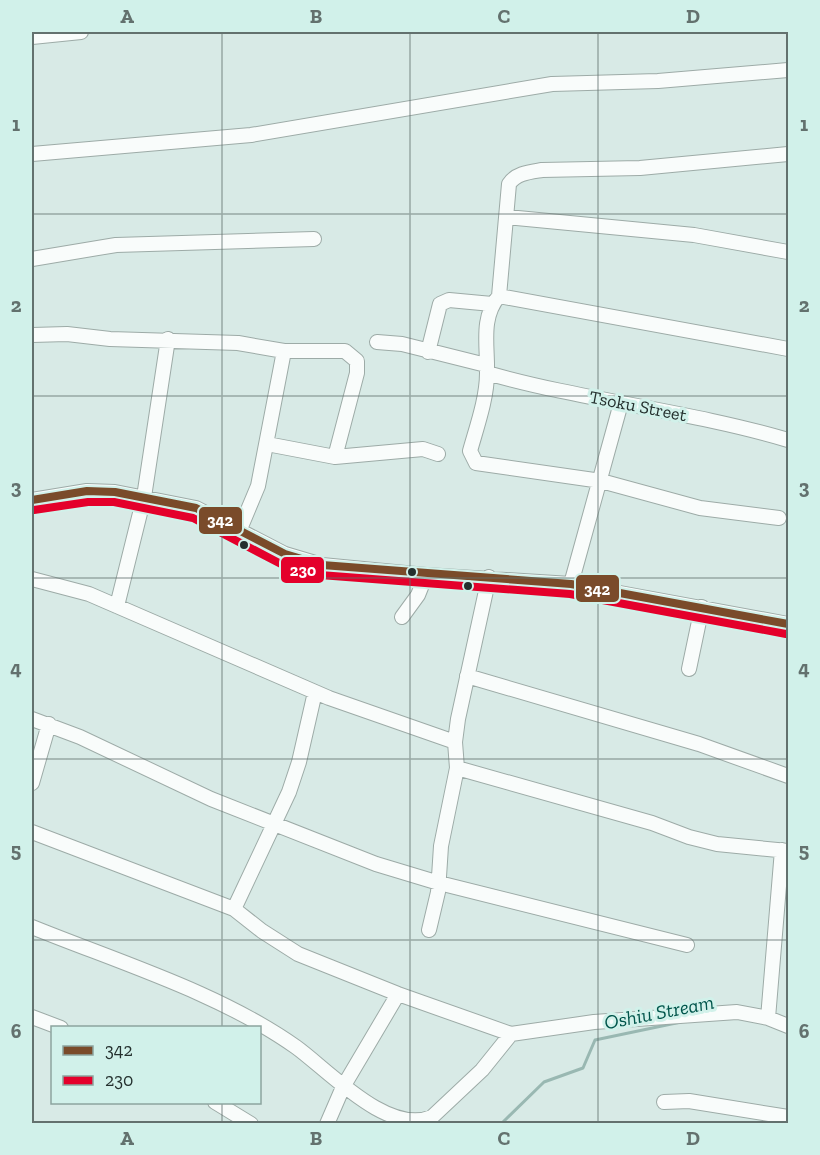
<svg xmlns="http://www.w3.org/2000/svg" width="820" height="1155" font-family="'Zilla Slab',serif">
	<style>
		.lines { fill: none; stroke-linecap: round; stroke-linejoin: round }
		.stream { stroke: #99b8b2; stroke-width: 3 }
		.minor-casing { stroke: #9daba7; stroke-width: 16 }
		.minor { stroke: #f9fcfb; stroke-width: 14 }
		.bus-1-casing { stroke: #d1f1ea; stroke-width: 12 }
		.bus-2-casing { stroke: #d1f1ea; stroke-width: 12 }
		.bus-1 { stroke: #7a4b2a; stroke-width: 8 }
		.bus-2 { stroke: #e4002b; stroke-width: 8 }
		.grid { fill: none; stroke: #63716e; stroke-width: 1.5; stroke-opacity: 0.55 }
		.bus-dot { fill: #24302e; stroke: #d1f1ea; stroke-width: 2 }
		.labels { text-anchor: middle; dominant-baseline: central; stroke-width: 6; stroke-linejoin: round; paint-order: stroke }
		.street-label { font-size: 18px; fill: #24302e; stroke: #d1f1ea }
		.water-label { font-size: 20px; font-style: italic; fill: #00554b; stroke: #d1f1ea }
		.line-badge { stroke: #d1f1ea; stroke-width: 2 }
		.badge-label { font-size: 16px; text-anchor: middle; font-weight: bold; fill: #fff }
		.neatline { fill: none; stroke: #63716e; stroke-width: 2 }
		.grid-label { font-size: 20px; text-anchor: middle; font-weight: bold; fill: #63716e }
	</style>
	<rect width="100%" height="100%" fill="#d8eae6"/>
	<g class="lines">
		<path class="stream" d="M501 1124 544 1082 583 1068 595 1040 681 1022"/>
		<defs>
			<path id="minor" d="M32 37 81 32
				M32 154 251 135 552 84 658 81 788 70
				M507 217 694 235 788 252
				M32 259 116 245 314 239
				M499 296 788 349
				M32 335 67 334 110 339 238 343 284 351H345L357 361V373L335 457
				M377 342 402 344 486 365
				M428 352 440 304 449 300 492 304
				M487 373C586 401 690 411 788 440
				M267 444 335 457 423 449 438 454
				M32 500 87 491 115 492 196 508 285 554 322 565 426 575 571 584 788 624
				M779 518 700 508 601 481 476 463 470 451C477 426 487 398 487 373 488 347 480 318 499 296L509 184C516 173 530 172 542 170L640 168 788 154
				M240 529 258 486 284 351
				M32 579 89 594 329 698 455 742
				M571 584 621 403
				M117 606 144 497 168 339
				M402 617 418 595 426 575
				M689 669 702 607
				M467 676 699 744 788 776
				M32 719 80 737 211 799 376 864 439 883 687 945
				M457 768 652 823 689 837 717 844 788 851
				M32 783 49 724
				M32 832 234 909 262 931 298 954 398 994 511 1034 594 1022 737 1012 768 1018 788 1026
				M234 909 289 792 299 762 315 692
				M32 927C118 962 220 993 296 1047 328 1070 388 1136 432 1117L482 1070 511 1034
				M429 930 438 892 441 846 457 768 455 742 458 719 489 577
				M32 1017 61 1028
				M768 1018 782 850
				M215 1102 251 1124
				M664 1102 689 1101 788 1117
				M327 1124 343 1087 398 994"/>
		</defs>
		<use href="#minor" class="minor-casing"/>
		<use href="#minor" class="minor"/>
		<defs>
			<path id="bus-1" d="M32 500 87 491 115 492 196 508 285 554 322 565 571 584 788 624"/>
			<path id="bus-2" d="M34 510 88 502H114L193 518 281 564 320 575 570 594 786 634"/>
		</defs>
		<use href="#bus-1" class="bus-1-casing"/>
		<use href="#bus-2" class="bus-2-casing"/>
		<use href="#bus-1" class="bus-1"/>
		<use href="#bus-2" class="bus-2"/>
	</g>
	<path class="grid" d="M222 32V1028M410 32V1124M598 32V1124M32 214H788M32 396H788M32 578H788M32 759H788M32 940H788M222 1102V1124"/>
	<g class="bus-dot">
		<circle cx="244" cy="545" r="5"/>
		<circle cx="412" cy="572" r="5"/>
		<circle cx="468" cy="586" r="5"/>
	</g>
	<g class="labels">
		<g class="street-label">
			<text transform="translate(638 406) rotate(11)">Tsoku Street</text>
		</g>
		<g class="water-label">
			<text transform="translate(659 1012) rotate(-11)">Oshiu Stream</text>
		</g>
	</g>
	<g class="line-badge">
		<rect x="198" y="506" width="45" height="29" rx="6" fill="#7a4b2a"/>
		<rect x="280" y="556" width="45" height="28" rx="6" fill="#e4002b"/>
		<rect x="575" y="574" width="45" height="29" rx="6" fill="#7a4b2a"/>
	</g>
	<g class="badge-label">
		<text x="220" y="526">342</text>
		<text x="303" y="576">230</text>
		<text x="597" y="595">342</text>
	</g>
	<rect width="820" height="1155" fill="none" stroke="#d1f1ea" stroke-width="66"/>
	<rect x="51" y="1026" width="210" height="78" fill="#d1f1ea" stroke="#8ca49f" stroke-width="1.5"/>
	<rect x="63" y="1046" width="30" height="9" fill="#7a4b2a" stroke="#8ca49f" stroke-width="1.5"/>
	<text x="105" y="1056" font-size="18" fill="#24302e">342</text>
	<rect x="63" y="1076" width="30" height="9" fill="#e4002b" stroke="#8ca49f" stroke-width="1.5"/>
	<text x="105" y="1086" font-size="18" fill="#24302e">230</text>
	<rect x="33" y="33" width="754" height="1089" class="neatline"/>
	<g class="grid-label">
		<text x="127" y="23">A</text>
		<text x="316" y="23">B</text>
		<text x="504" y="23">C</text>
		<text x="693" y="23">D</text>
		<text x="16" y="131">1</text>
		<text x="804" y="131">1</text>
		<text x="16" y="312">2</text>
		<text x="804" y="312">2</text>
		<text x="16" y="494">3</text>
		<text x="804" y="494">3</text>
		<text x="16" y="675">4</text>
		<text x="804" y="675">4</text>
		<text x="16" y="857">5</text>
		<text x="804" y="857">5</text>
		<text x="16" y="1038">6</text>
		<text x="804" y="1038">6</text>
		<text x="127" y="1145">A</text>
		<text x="316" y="1145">B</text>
		<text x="504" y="1145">C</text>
		<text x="693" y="1145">D</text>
	</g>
</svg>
